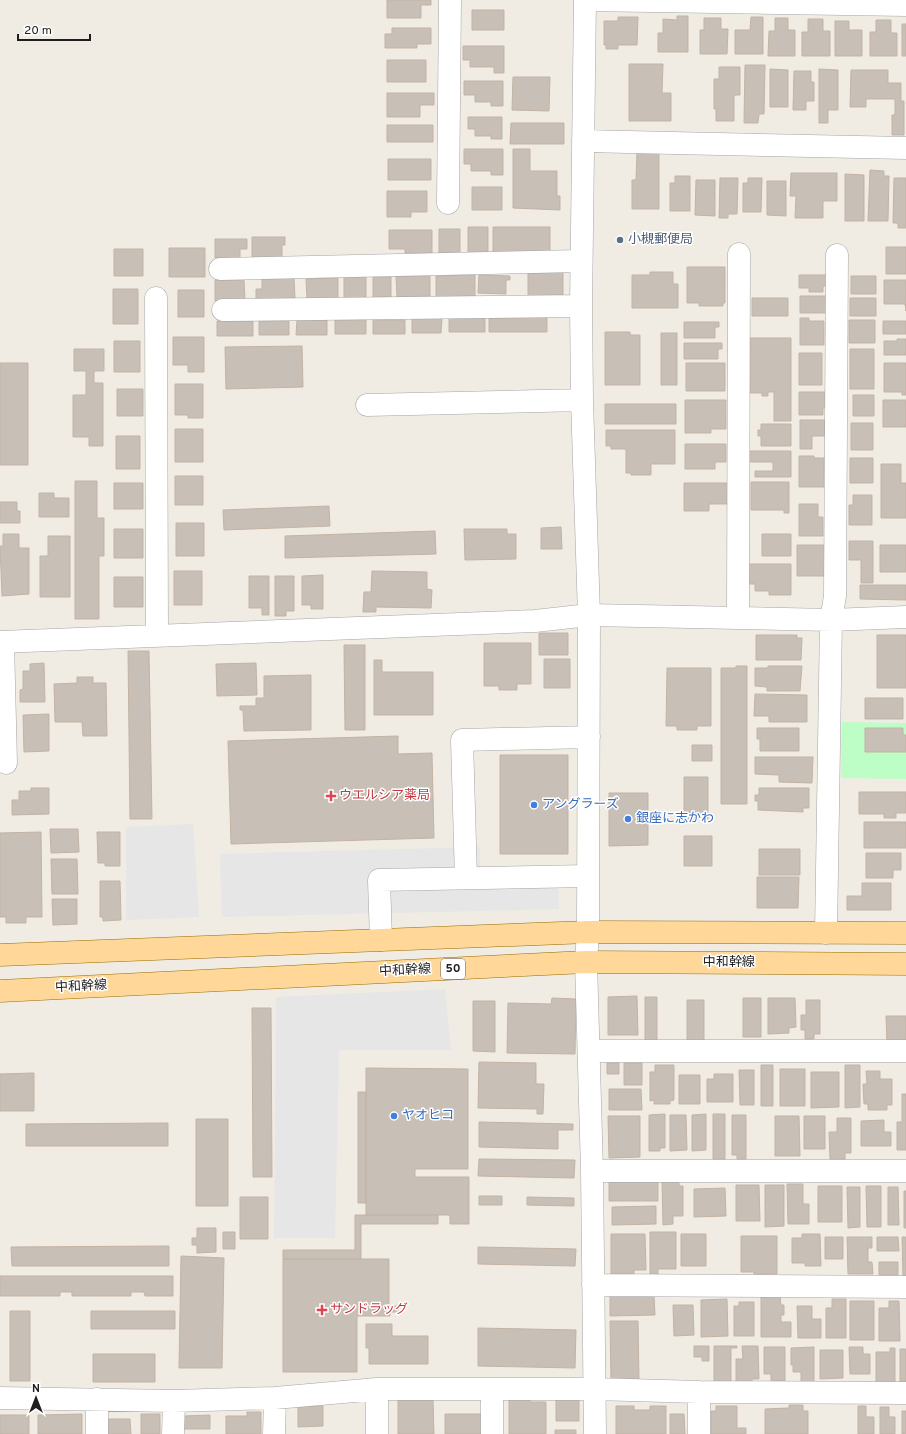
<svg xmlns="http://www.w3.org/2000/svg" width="906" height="1434" font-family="Overpass,'Noto Sans JP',sans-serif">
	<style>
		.park { fill: #bcfec5 }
		.parking { fill: #e6e6e6 }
		.building { fill: #c8bfb6; stroke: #c3b3a4 }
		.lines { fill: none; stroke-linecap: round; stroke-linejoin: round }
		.minor-casing { stroke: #a5a5a5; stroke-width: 23 }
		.major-casing { stroke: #986d00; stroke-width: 23 }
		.minor { stroke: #fff; stroke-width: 22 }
		.major { stroke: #ffd899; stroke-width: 22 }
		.service-dot { fill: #5c6f8a; stroke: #fff; stroke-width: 1.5 }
		.health-dot { fill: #e0444e; stroke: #fff; stroke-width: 1.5 }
		.shop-dot { fill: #3f7fe0; stroke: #fff; stroke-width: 1.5 }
		.labels { text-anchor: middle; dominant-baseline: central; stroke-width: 3; stroke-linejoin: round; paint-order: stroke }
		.shield { fill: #fff; stroke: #626262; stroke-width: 1 }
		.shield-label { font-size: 12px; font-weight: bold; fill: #1e1e1e }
		.service-label { font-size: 13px; fill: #4e5e75; stroke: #fff; text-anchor: start }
		.health-label { font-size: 13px; fill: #be3a42; stroke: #fff; text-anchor: start }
		.shop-label { font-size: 13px; fill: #366cbe; stroke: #fff; text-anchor: start }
		.street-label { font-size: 13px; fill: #1e1e1e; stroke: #fff }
	</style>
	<rect width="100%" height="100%" fill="#f0ece3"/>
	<path class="park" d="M842 722 906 723V779L841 778Z"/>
	<path class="parking" d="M193 824 199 917 126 920V827Z
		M480 847V870L558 868 559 909 222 917 220 854Z
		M445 989 451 1050H339L335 1238H274L276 997Z"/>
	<path class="building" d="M387 0H431V5H421V18H387Z
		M472 10H504V30H472Z
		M677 16H688V52H658V33H663V19L677 20Z
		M618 17H638L637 45H618V49H606V45H604V21H618Z
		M751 17H763V54H735V30H750Z
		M704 18H721V29H728L727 54H700V30H704Z
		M775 18H788V30H795V56H768L769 31H775Z
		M808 19H823V31H830V56H802V32H808Z
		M876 20H891V33H897V56H870V32H876Z
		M835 21H849V30H862V56H835Z
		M902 24H906V56H902Z
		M392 28H431V44H417V48H385V34H392Z
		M463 46H504V73H494V67H470V60H463Z
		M387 60H426V82H387Z
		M629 64H663L662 93H671V121H629Z
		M745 65H765L764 114H759L758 123H744Z
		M719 67H740V95H734V121H716V109H714V79H719Z
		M770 69 788 70V107H770Z
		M819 69 838 70V110H828V123H819Z
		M851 70H888V83H901V101H904V135H892V115H895V99H866V107H850Z
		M794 71H811V82H814V101H806V110H793Z
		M513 77H550L549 111 512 110Z
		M464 81H503V106H491V102H475V95H464Z
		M387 93H434V105H420V117H387Z
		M468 117H502V139H491V136H475V129H468Z
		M511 123H564V144H510Z
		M387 125H433V142H387Z
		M464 149H503V175H491V171H471V164H464Z
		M513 149H530V171H557V196H560V210L513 208Z
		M637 152H659V209H632V180H636Z
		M388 159H431V180H388Z
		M870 170 884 171V176H889L888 221H868Z
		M791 173H837V201H823V218H795L796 196H790Z
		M845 174 864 175V221H845Z
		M675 176H690V211H670V183H675Z
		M720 178H738L737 214H728V218H719Z
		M748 178H762L761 212H743V183H748Z
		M894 178H906V228H898V223H893Z
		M696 180H715V216L695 215Z
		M767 181H786V216L767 215Z
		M472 187H502V210H472Z
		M387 191H427V212H411V217H387Z
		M468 227H488V253H468Z
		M493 227H550V252H493Z
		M439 229H460V253H439Z
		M389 230H432V253H405V249H389Z
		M252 237H285V245H282V258H252Z
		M215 239H247V249H240V258H215Z
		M886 247H906V274H886Z
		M169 248H205V277H169Z
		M114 249H143V276H114Z
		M687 267H725V303H723V306H699V303H687Z
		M563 272V295L528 296V273Z
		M650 272H673V284H678V308H632V275H650Z
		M475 275V296L436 297V276Z
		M479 275 510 276V280H506V294L478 293Z
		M799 275H827V286H823V292H809V288H799Z
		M396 276H430V296L397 297Z
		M851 276H876V294H851Z
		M344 277H366V297L344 299Z
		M373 277H391V297H373Z
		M294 278 295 298 256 299V289H262V279Z
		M338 278V298L307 299 306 279Z
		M215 280H244L245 300 215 301Z
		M884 280H906V311L905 304H884Z
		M113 289H138V324H113Z
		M178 290H204V317H178Z
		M800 296H827V313H800Z
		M752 298H788V316H752Z
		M850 298H876V316H850Z
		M547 317V332H489V318Z
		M412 318H442L441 333H412Z
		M449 318H485V332H449Z
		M800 318H809V321H824V345H800Z
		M297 320H327V335H296Z
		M335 320H366V334H335Z
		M373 320H405V334H373Z
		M849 320H875V343H849Z
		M217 321H253V336H217Z
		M259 321H289V335H259Z
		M883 321H906V334H883Z
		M684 322H719V327H715V338H684Z
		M605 332H630V335H640V385H605Z
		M661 333H677V385H661Z
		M173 337H204V372H188V365H173Z
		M750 338H791V421H774V392H768V396H762V393H750Z
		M897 339H906V355H884V341H897Z
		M114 341H140V372H114Z
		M684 343H722V349H718V359H684Z
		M302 346 303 387 226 389 225 347Z
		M74 349H104V371H94V383H103V446H89V437H73V395H86V371H74Z
		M850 349H874V389H850Z
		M799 353H822V385H799Z
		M0 363H28V465H0Z
		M686 363H725V391H686Z
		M884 363H906V395H902V392H884Z
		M175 384H203V418H188V415H175Z
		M117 389H143V416H117Z
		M799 392H826V408H823V415H799Z
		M853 395H874V416H853Z
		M685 400H726V429H711V433H685Z
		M883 400H906V427H883Z
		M605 404H676V424H605Z
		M800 420H825V436H812V449H800Z
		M851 423H873V450H851Z
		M761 424H791V446H761V436H758V430H761Z
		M175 429H203V462H175Z
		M606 430H675V464H651V475H631V473H626V449H611V446H606Z
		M116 436H140V469H116Z
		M685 444H726V462H715V469H685Z
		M750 451H791V477H755V471H773V462H750Z
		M799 456H814V458H824V487H799Z
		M850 458H873V483H850Z
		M881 464H901V483H906V518H881Z
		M175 476H203V505H175Z
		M75 481H97V518H104V556H99V619H75Z
		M751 482H789V513H784V510H751Z
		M114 483H143V509H114Z
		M684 483H727V504H709V511H684Z
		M39 493H54V498H69V517H39Z
		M853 495H872V525H849V505H853Z
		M0 502H17V511H20V523H0Z
		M799 504H818V517H823V536H799Z
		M329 506 330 526 224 530 223 510Z
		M176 523H204V556H176Z
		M561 527 562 549H541V528Z
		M114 529H143V558H114Z
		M464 529H507V534H516V559L465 560Z
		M435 531 436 554 285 558V536Z
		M3 534H19V548H29V594L2 596 0 546H3Z
		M762 534H791V556H762Z
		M48 536H70V597H40V556H48Z
		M849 541H873V583H861V560H849Z
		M797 545H825V576H797Z
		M880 545H906V572H880Z
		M748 564H791V595H769V591H755V584H748Z
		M174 571H202V605H174Z
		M372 571 427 572V589L432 590 431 608 376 607V612H363L364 592H371Z
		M323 575V609H311V605H302V576Z
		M249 576H269V615H262V608H249Z
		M275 576H294V611H286V616H275Z
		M114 577H143V607H114Z
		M860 585H906V600L860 599Z
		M539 633H568V655H539Z
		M756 635H797V638H802L801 660H756Z
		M877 635H906V688H877Z
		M484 643H531V684H517V690H499V686H484Z
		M344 645H365V730H345Z
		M128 651H149L152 819H130Z
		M544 659H570V688H544Z
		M374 660H382V672H433V715H374Z
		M44 663 45 702H20V690L23 689V671H30V664Z
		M256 663 257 695 217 696 216 664Z
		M736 666H747V804H721V668H736Z
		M768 666H802L800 691H767V687L755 686V668H768Z
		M667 668H711V726H697V730H677V726H666Z
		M311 675V730L244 731 243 710H240V706H256V698H264V676Z
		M77 677H93V683H106L107 736H83L82 722H55L54 684 77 683Z
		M755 694 807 695V722H769V716H754Z
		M865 698H903V719H865Z
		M49 714V751L24 752 23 715Z
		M757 728H799V751H760V739H757Z
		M865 728H903V735H906V752H865Z
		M398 736V754L432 753 434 838 231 844 228 741Z
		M692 745H712V761H692Z
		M500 755H568V854H500Z
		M755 757H813L812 783 779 782V775L755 774Z
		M684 777H708V819H684Z
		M31 788H49V814L12 815V800H19V791H31Z
		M759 788H809V808H803V812L758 810V801H755V795H759Z
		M859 792H906V813H896V818H884V814H859Z
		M609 793H648V845L609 846Z
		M864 822H906V848H864Z
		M50 829H78L79 852 51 853Z
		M41 832 42 917H26V923H6V917H0V833Z
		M97 832H120V866H105V863H98Z
		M684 836H712V866H684Z
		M759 849H800V875H759Z
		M866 853H901V870H893V878H866Z
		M51 859H77L78 894H52Z
		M757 877H799L798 908H757Z
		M100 881H120L121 920 103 921V917H100Z
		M862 883H891V910H847V896H862Z
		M52 899H77V924L53 925Z
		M637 996 638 1035H608V997Z
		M645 997H657V1041H645Z
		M552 998 576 999 575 1054 507 1053 508 1003 551 1004Z
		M743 998H761V1037H743Z
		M768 998H795L796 1027 789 1028V1033L768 1034Z
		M687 1000H704V1041H687Z
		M806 1000H820V1034H814V1039H805V1030H801V1015H806Z
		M473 1001H495V1052L473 1051Z
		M252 1008H271L272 1177H253Z
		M886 1016H906V1044H887Z
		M479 1062 536 1063V1084H544L543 1114H537V1109L478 1108Z
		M607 1063H619V1074H607Z
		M624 1063H642V1085H624Z
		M655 1065H674V1100L670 1101V1104H654V1100L650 1101V1072H655Z
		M761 1065H773V1106H761Z
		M845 1065H860V1107L845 1108Z
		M366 1068 468 1069V1169H415V1177H469V1224H450V1215H366Z
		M780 1069H805V1106H780Z
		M739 1070H754V1105H740Z
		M866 1071H880V1079H892V1105H887V1110H868V1104H864L863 1084H867Z
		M811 1072H839V1107L811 1108Z
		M34 1073V1111H0V1074Z
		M714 1074H733V1102H707V1079H714Z
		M679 1075H700V1104H679Z
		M609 1089H641L642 1110H609Z
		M358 1092H366V1203H358Z
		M902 1094H906V1150H897V1122H902Z
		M665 1114V1148H660V1151H649V1115Z
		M706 1114V1150L692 1151V1115Z
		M713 1114H725V1159H713Z
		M670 1115H686L687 1150 670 1151Z
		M732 1115H746V1159H737V1155H732Z
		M608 1116H640V1157L609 1158Z
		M775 1116H799L800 1156H775Z
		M804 1116H825V1149H804Z
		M837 1118H851V1153H845V1159H830L829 1132H837Z
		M196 1119H228V1206H196Z
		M884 1120V1132H891V1146H861V1121Z
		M479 1122 573 1124V1130H558V1149L479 1147Z
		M168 1123V1146H26V1124Z
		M479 1159 575 1160 574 1178 478 1176Z
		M662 1180H679V1186H683V1216H673V1224L663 1225Z
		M609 1181H658V1201H609Z
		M787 1184H803V1204H809V1224H788Z
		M736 1185H759L760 1221H736Z
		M765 1185H784V1226L765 1227Z
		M818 1186H842V1222H818Z
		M866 1186H881V1227H867Z
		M847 1187H860V1227L848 1228Z
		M888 1187H898L899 1225H888Z
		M725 1188 726 1216 694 1217V1189Z
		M904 1191H906V1228H904Z
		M479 1196H502V1205H479Z
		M240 1197H268V1239H240Z
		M527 1197 574 1198V1206L527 1205Z
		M656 1206V1224L612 1225V1207Z
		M355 1215H438V1224H361V1259H283V1250H355Z
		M197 1228H216V1252L197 1253V1245H192V1238H197Z
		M223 1232H235V1249H223Z
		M650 1232H676V1269H658V1274H650Z
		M611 1234H645L646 1270H634V1274H611Z
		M681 1234H706V1266H681Z
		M802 1234H820L821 1266H805V1263H792V1238H802Z
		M741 1236H777V1274H754V1272H741Z
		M825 1237H843V1259H825Z
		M847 1237H872V1248H868V1262H872L873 1274H848Z
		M877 1237H898L899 1251H877Z
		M902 1237H906V1276H903Z
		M169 1246V1266H12L11 1247Z
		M478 1247 576 1249 575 1266 478 1264Z
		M181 1256 224 1258 222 1368H179Z
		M283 1259H389V1306H398V1312H390V1316H357V1372H283Z
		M879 1262H898V1275H879Z
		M0 1276H173V1296H145L144 1292H131V1296H72V1292H60V1296H0Z
		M610 1294 654 1296 655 1315 610 1316Z
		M780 1296 781 1305H784V1315H781V1322H791V1337H761V1297Z
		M727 1299 728 1336 701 1337V1300Z
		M832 1299H846V1338H826V1308H832Z
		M850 1301H874V1340H850Z
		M889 1301H899L900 1341H879V1308H889Z
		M739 1302H754V1336H734V1306H739Z
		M673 1305H693L694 1335 674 1336Z
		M797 1306H812V1319H821V1338H798Z
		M10 1311H30V1381H10Z
		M91 1311H175V1329H91Z
		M610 1321H638L639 1380 611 1381Z
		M366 1324H392V1336H428V1364H369V1348H366Z
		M478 1328 576 1330 575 1368 478 1366Z
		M694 1346H709V1361H702V1357H694Z
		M714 1346H737V1348H731V1382H714Z
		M742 1346H758L759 1379H752V1383H736V1359H743Z
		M764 1347H785V1381H771V1374H764Z
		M814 1347V1383L801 1384V1372H793V1365H791V1348Z
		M849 1347H863V1354H870V1374H850Z
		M890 1348H895V1384H876V1352H890Z
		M900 1349H906V1383L900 1384Z
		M820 1350H843V1378L820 1379Z
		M93 1354H155V1382H93Z
		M509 1395H530V1402H546V1434H509Z
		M556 1396H579V1421H556Z
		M398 1400H433L434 1434H398Z
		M789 1405H803V1411H808V1434H765V1409L789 1408Z
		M298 1406H323V1426L298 1427Z
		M616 1406H634V1410H650V1406H666V1434H616Z
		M716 1406H737V1428H746V1434H711V1411H716Z
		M858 1406H866V1417H874V1434H858Z
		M880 1407H889V1417H895V1434H880Z
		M902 1411H906V1434H902Z
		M247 1412H261V1434H226V1416H247Z
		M82 1414V1434H38V1415Z
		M141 1414H160V1434H141Z
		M445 1414H483V1434H445Z
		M670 1414H684L685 1434H670Z
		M0 1415H29V1434H0Z
		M210 1415V1429H184V1416Z
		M105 1419H130L131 1434H105Z
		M555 1430H576V1434H555Z"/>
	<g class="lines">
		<defs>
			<path id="minor" d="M585 0 581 306 582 400 589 615 588 932 586 962 592 1171 595 1434
				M585 0 906 5
				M583 141 906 148
				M448 203 450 0
				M220 269 581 261
				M156 298 157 635
				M223 310 581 306
				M367 405 582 400
				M738 617 739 254
				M0 642 535 621 589 615 831 620 906 617
				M3 642 6 763
				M466 878 462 740 589 737
				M826 933 831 620 835 596 837 255
				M381 940 379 880 588 876
				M589 1051H905
				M592 1171H906
				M593 1285 906 1287
				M0 1398 174 1401 275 1398 377 1389H595L699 1392 906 1393
				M97 1399V1434
				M173 1434 174 1401
				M274 1434 275 1398
				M377 1434V1389
				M492 1434V1390
				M699 1434V1392"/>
			<path id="major" d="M0 955 588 932 906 933
				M0 991 586 962 906 964"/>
		</defs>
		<use href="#minor" class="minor-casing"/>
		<use href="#major" class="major-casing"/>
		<use href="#minor" class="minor"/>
		<use href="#major" class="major"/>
	</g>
	<circle class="service-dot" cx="620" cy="240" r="4"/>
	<g class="health-dot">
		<path d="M329 790h4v4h4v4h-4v4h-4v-4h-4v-4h4z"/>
		<path d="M320 1304h4v4h4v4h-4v4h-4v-4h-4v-4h4z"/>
	</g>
	<g class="shop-dot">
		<circle cx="534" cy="805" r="4"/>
		<circle cx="628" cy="819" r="4"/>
		<circle cx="394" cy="1116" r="4"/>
	</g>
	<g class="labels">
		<rect class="shield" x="441" y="959" width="24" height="20" rx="3"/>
		<g class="shield-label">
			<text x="453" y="969">50</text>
		</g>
		<g class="service-label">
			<text x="628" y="240">小槻郵便局</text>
		</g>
		<g class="health-label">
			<text x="339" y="796">ウエルシア薬局</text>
			<text x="330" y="1310">サンドラッグ</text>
		</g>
		<g class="shop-label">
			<text x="542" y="805">アングラーズ</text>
			<text x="636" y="819">銀座に志かわ</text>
			<text x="402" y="1116">ヤオヒコ</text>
		</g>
		<g class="street-label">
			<text x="729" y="963">中和幹線</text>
			<text transform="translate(405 971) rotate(-3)">中和幹線</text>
			<text transform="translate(81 987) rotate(-3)">中和幹線</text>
		</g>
	</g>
	<g transform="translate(36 1398)" stroke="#ffffff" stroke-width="3" paint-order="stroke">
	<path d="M0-3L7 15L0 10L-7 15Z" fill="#1e1e1e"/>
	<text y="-6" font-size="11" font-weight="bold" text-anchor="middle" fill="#1e1e1e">N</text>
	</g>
	<path d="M18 34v6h72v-6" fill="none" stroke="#1e1e1e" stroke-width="2"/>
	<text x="24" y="34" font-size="12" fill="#1e1e1e" stroke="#ffffff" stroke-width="3" paint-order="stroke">20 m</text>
</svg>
